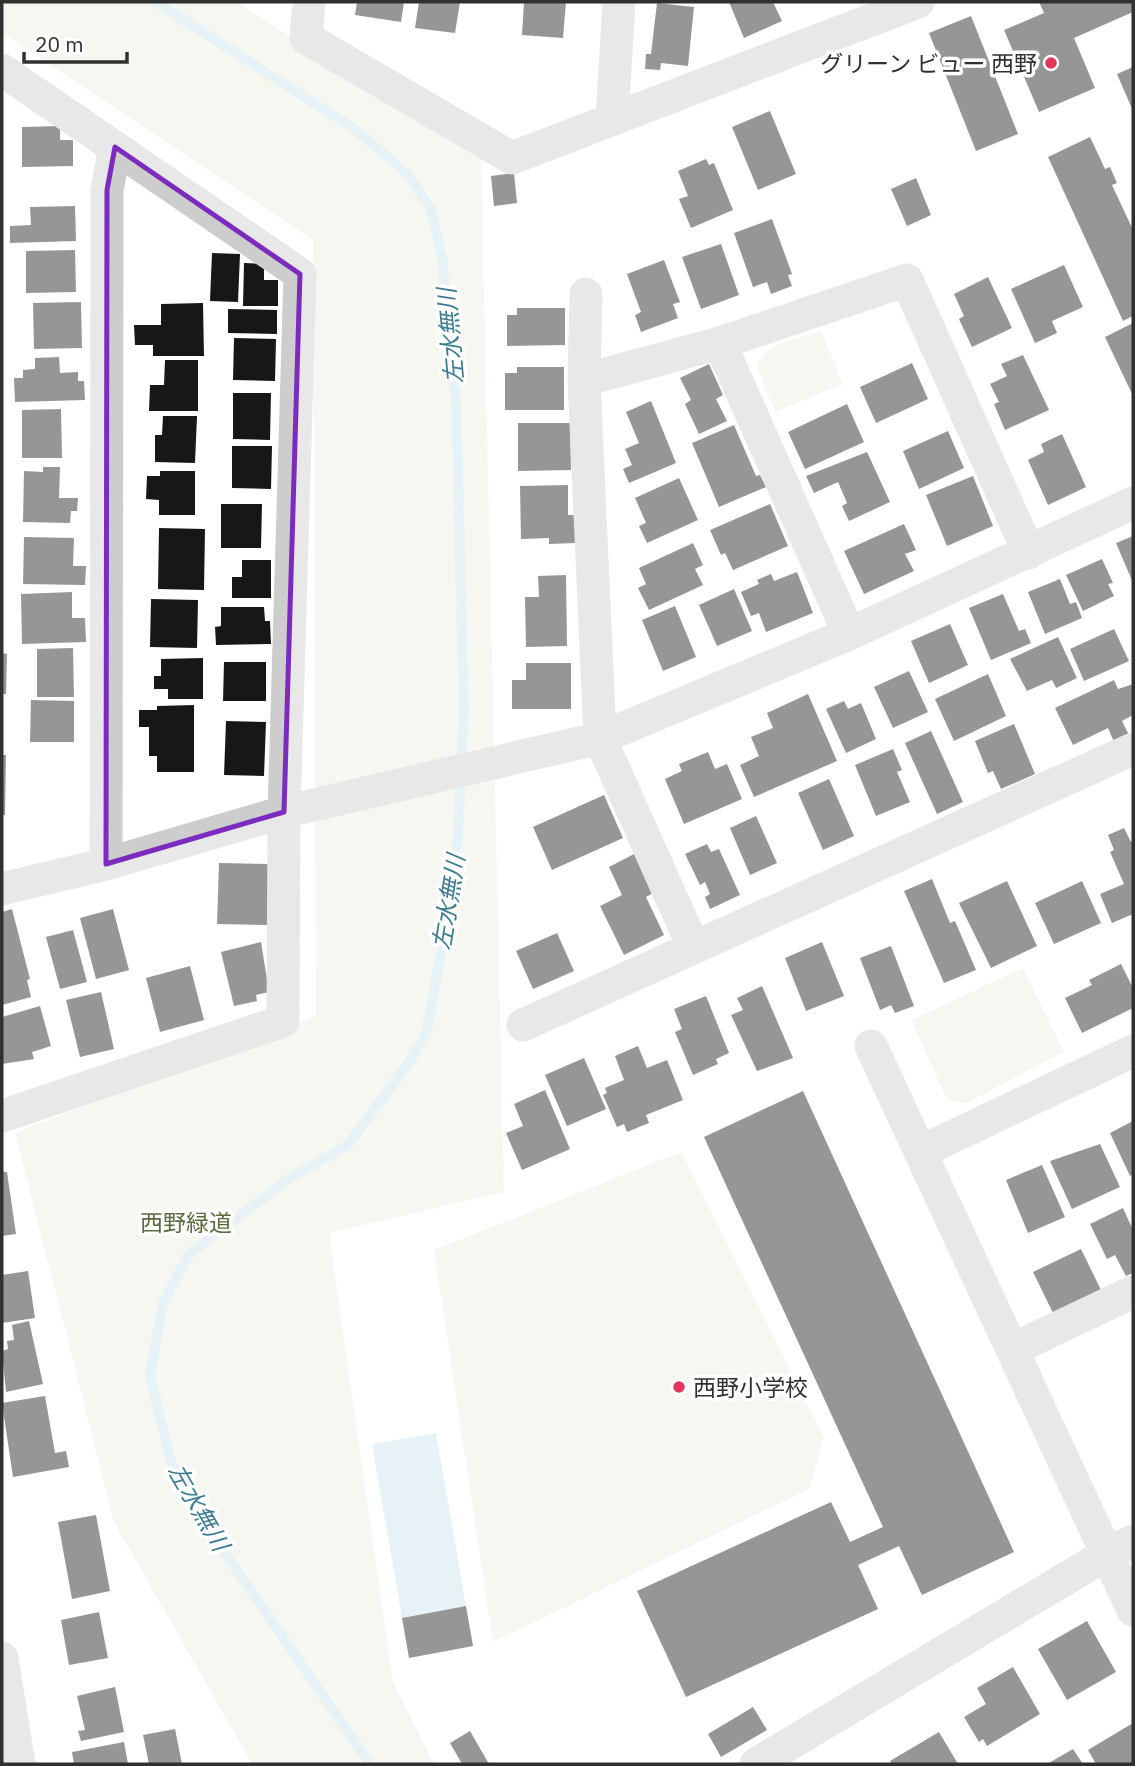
<svg xmlns="http://www.w3.org/2000/svg" width="1135" height="1766" font-family="'IBM Plex Sans','Noto Sans JP',sans-serif">
	<style>
		.green { fill: #e8edde }
		.water { fill: #cbe3ec }
		.lines { fill: none; stroke-linecap: round; stroke-linejoin: round }
		.stream { stroke: #cbe3ec; stroke-width: 10 }
		.building { fill: #171717 }
		.minor { stroke: #cdcdcd; stroke-width: 33 }
		.marked { fill: none; stroke: #7b2cbf; stroke-width: 5; stroke-linejoin: round }
		.poi-dot { fill: #e33659; stroke: #fff; stroke-width: 2.5 }
		.labels { text-anchor: middle; dominant-baseline: central; stroke-width: 7; stroke-linejoin: round; paint-order: stroke }
		.poi-label { font-size: 23px; fill: #303030; stroke: #fff; text-anchor: end }
		.park-label { font-size: 23px; fill: #596b3d; stroke: #fff }
		.water-label { font-size: 24px; font-style: italic; fill: #3e7c91; stroke: #fff }
	</style>
	<rect width="100%" height="100%" fill="#fff"/>
	<path class="green" d="M2 2H237L481 159 504 1192 329 1233 393 1682 434 1764H252L114 1522 15 1133 316 1016 313 240 2 33Z
		M821 331 843 384 775 412 757 367C763 343 800 339 821 331Z
		M1023 968 1064 1052 966 1103 947 1099 911 1020Z
		M681 1152 824 1438 809 1489 493 1642 434 1250Z"/>
	<path class="water" d="M436 1433 466 1606 402 1618 372 1444Z"/>
	<g class="lines">
		<path class="stream" d="M156 2 356 130 408 175 431 209 442 257 456 403 464 710 456 866 427 1031 412 1058 348 1145 290 1178 188 1255 163 1303 150 1376 171 1462 205 1524 370 1764"/>
	</g>
	<path class="building" d="M357 2H404L401 22 355 15Z
		M419 2H460L455 33 415 28Z
		M524 2H566L563 38 522 35Z
		M729 2H773L782 21 744 38Z
		M1039 2H1133V12L1074 38 1095 88 1039 112 1004 30 1044 13Z
		M657 3 694 7 688 66 661 63 660 70 645 69 646 54H651Z
		M971 16 1018 134 976 151 929 33Z
		M1133 67V111L1117 74Z
		M770 111 796 174 758 190 732 127Z
		M60 126V140H73V166L22 167V127Z
		M1090 137 1105 169 1110 167 1117 183 1112 185 1133 230V316L1123 321 1048 157Z
		M706 159 709 165 714 163 733 210 691 228 679 199 688 196 678 171Z
		M514 173 517 203 494 206 491 176Z
		M916 178 931 215 907 226 891 189Z
		M75 206 76 241 10 243V226L31 225 30 207Z
		M772 219 792 274 788 275 792 286 771 294 767 282 753 287 734 233Z
		M721 244 739 295 701 309 682 257Z
		M75 250 76 292 26 293V251Z
		M212 253 240 254 238 302 210 301Z
		M664 260 680 302 673 304 678 318 641 332 635 315 641 312 627 274Z
		M244 263 264 264V280H278V306H243Z
		M1064 265 1083 307 1052 321 1057 333 1035 343 1011 289Z
		M988 277 1012 328 972 347 959 319 964 316 954 294Z
		M81 302 82 348 34 349 33 303Z
		M203 303 204 356H153V345H135L134 325H161V304Z
		M517 308H565V345L507 346V315H517Z
		M228 309 277 310V334L228 333Z
		M1133 323V396L1105 337Z
		M234 338 276 339 275 381 233 380Z
		M1023 355 1049 410 1005 430 994 404 999 402 990 384 1007 376 1001 364Z
		M59 357 60 373 78 372V381H84L85 400 15 402 14 378H23V370L35 369V358Z
		M165 360H198V411H149L150 385H164Z
		M912 363 928 399 876 423 860 387Z
		M709 364 723 395 716 399 727 421 699 434 685 404 691 400 680 378Z
		M517 367H564V410H505V373H517Z
		M233 393H271L270 440 233 439Z
		M651 401 676 463 629 483 623 469 632 465 625 449 639 443 626 412Z
		M847 404 864 442 805 469 788 432Z
		M61 409 62 458H22V410Z
		M163 416H197L195 463 155 462V435H162Z
		M518 423H570L571 470 518 471Z
		M734 425 756 476 760 475 766 487 719 507 692 443Z
		M948 431 964 468 919 489 903 451Z
		M1062 434 1086 487 1048 505 1028 460 1044 452 1041 444Z
		M232 446H272L271 489 232 488Z
		M867 452 890 502 849 521 842 506 847 503 838 482 814 493 806 476Z
		M43 467H60L59 498H78L77 511H71L70 523 23 522 24 471 43 472Z
		M160 471H195V515H159V500L146 499 147 476H160Z
		M973 476 993 526 947 546 926 495Z
		M679 478 698 520 647 543 639 526 646 523 635 498Z
		M568 485V515H575L576 543 549 544V538L521 539 520 486Z
		M221 504H262L261 548H221Z
		M770 504 788 546 733 570 725 553 721 555 710 530Z
		M904 524 916 550 905 554 914 571 864 594 844 551Z
		M159 528 205 529 204 590 158 589Z
		M1133 536V583L1116 543Z
		M24 537 74 538 73 566H86L85 585 23 584Z
		M693 543 703 565 695 569 703 585 649 610 638 588 646 584 639 568Z
		M1102 559 1113 583 1108 584 1114 596 1083 611 1066 575Z
		M242 560H271V598H232V577H242Z
		M797 572 813 613 766 632 759 613 751 616 741 592 759 584 757 580 771 574 774 581Z
		M566 575 567 646 526 647 525 597H539L538 576Z
		M1060 579 1070 604 1076 602 1082 618 1045 634 1028 592Z
		M734 589 752 631 717 646 699 605Z
		M72 592V618H85L86 642 22 644 21 594Z
		M1003 594 1019 631 1025 629 1031 643 991 660 969 608Z
		M151 599 198 600 197 648 150 647Z
		M675 606 696 657 663 671 642 620Z
		M221 607H264L265 621H270L271 644 216 645 215 627 221 626Z
		M950 624 968 665 929 683 911 641Z
		M1114 629 1129 661 1084 681 1070 649Z
		M1058 637 1077 678 1056 688 1052 680 1027 691 1010 659Z
		M73 648 74 697H37V649Z
		M2 653 7 654 6 694H2Z
		M203 658V699H168V689H154V676H161V659Z
		M224 662H266V701H223Z
		M526 663H571V709H512V680H526Z
		M909 671 928 712 893 728 874 687Z
		M988 674 1006 716 954 741 935 699Z
		M1114 680 1118 689 1133 684V715L1122 721 1129 735 1114 742 1108 728 1073 745 1055 708Z
		M808 694 837 761 754 797 740 765 759 756 751 737 773 728 767 713Z
		M31 700 74 701V742H30Z
		M844 701 848 709 861 703 876 739 846 753 826 709Z
		M194 705V772H157V756H149V727H139V710H157V706Z
		M226 721 266 722 264 776 224 775Z
		M1014 724 1035 774 1001 789 993 771 988 773 975 741Z
		M931 731 963 802 937 814 905 743Z
		M893 749 902 770 897 772 910 802 876 816 855 765Z
		M708 752 715 769 727 764 742 799 684 824 665 779 682 771 679 764Z
		M2 755H6L5 815H2Z
		M829 779 854 836 823 850 798 793Z
		M604 795 623 838 552 870 533 827Z
		M756 816 777 863 750 875 730 828Z
		M1124 828 1131 842 1133 841V914L1112 923 1100 894 1124 884 1110 852 1114 850 1108 835Z
		M707 844 711 852 719 849 740 895 710 909 705 897 710 894 705 882 700 885 685 854Z
		M636 853 655 892 646 897 664 935 624 955 600 906 622 895 609 867Z
		M219 863 269 864 267 925 217 924Z
		M932 879 950 923 955 921 976 970 944 983 904 891Z
		M1007 881 1037 946 991 968 959 903Z
		M1082 881 1101 923 1054 944 1035 903Z
		M12 909 30 979 27 980 31 997 2 1005V912Z
		M113 909 129 970 96 979 80 918Z
		M73 930 87 982 60 989 46 937Z
		M557 933 574 971 533 989 516 951Z
		M261 942 269 992 256 995 257 1001 234 1006 221 952Z
		M822 942 844 996 806 1011 785 958Z
		M891 946 914 1006 895 1013 891 1005 880 1010 860 958Z
		M1121 964 1133 988V1008L1082 1033 1065 998 1092 985 1089 980Z
		M190 966 204 1020 160 1032 146 978Z
		M762 986 793 1058 757 1071 731 1015 743 1010 737 998Z
		M101 992 114 1049 80 1057 66 1000Z
		M706 996 729 1053 716 1059 718 1064 693 1075 675 1032 682 1029 674 1009Z
		M40 1006 51 1046 32 1052 34 1059 2 1064V1017Z
		M638 1046 647 1068 667 1060 683 1100 646 1115 649 1123 627 1132 624 1124 617 1127 603 1095 607 1093 605 1088 624 1080 615 1056Z
		M584 1058 606 1109 567 1126 545 1075Z
		M545 1090 570 1149 522 1170 506 1133 523 1126 514 1104Z
		M803 1091 1014 1552 922 1595 899 1546 858 1565 878 1609 686 1697 637 1591 831 1502 850 1542 883 1527 704 1137Z
		M1133 1121V1174L1130 1176 1110 1133Z
		M1100 1144 1120 1187 1072 1209 1050 1161Z
		M1042 1165 1065 1217 1028 1233 1006 1180Z
		M2 1172H7L16 1234 2 1236Z
		M1123 1208 1133 1230V1273L1126 1276 1115 1255 1107 1259 1090 1224Z
		M1081 1249 1101 1290 1053 1313 1033 1272Z
		M28 1271 35 1318 2 1323V1275Z
		M29 1321 43 1384 6 1392 2 1351 8 1349 7 1341 14 1340 12 1325Z
		M45 1396 55 1453 66 1451 69 1467 13 1477 2 1403Z
		M96 1515 110 1591 72 1599 58 1522Z
		M466 1606 473 1646 409 1658 402 1618Z
		M99 1612 108 1658 69 1665 61 1620Z
		M1087 1621 1116 1672 1067 1700 1038 1649Z
		M1013 1667 1040 1714 987 1746 983 1739 979 1742 964 1717 986 1704 977 1688Z
		M115 1687 124 1732 81 1741 78 1731 85 1730 77 1696Z
		M753 1707 767 1730 721 1757 708 1734Z
		M1133 1723V1764H1096L1088 1750Z
		M175 1729 182 1764H149L143 1735Z
		M470 1731 489 1764H462L450 1743Z
		M939 1732 958 1764H892L890 1761Z
		M124 1742 128 1764H74L72 1752Z
		M1073 1749 1083 1764H1047Z"/>
	<g class="lines">
		<path class="minor" d="M309 2 306 38 512 158 918 2
			M2 70 300 274 284 812 283 1021 2 1116
			M612 120 619 2
			M586 294 584 380 600 738 693 946
			M720 343 849 634
			M584 380 720 343 907 280 1029 553
			M106 864 107 190 115 147
			M2 889 106 864 284 812 600 738 849 634 1133 503
			M523 1025 1133 749
			M871 1046 1133 1610
			M920 1152 1133 1051
			M1013 1349 1133 1292
			M2 1658 19 1764
			M756 1764 1107 1554 1133 1541"/>
	</g>
	<path d="M0 0H1135V1766H0ZM115 147 300 274 284 812 106 864 107 190Z" fill="#fff" fill-opacity=".55" fill-rule="evenodd"/>
	<path class="marked" d="M115 147 300 274 284 812 106 864 107 190Z"/>
	<g class="poi-dot">
		<circle cx="1051" cy="63" r="7"/>
		<circle cx="679" cy="1387" r="7"/>
	</g>
	<g class="labels">
		<g class="poi-label">
			<text x="1037" y="63">グリーン ビュー 西野</text>
			<text x="693" y="1387" text-anchor="start">西野小学校</text>
		</g>
		<g class="park-label">
			<text x="186" y="1222">西野緑道</text>
		</g>
		<g class="water-label">
			<text transform="translate(450 336) rotate(-95)">左水無川</text>
			<text transform="translate(448 902) rotate(-81)">左水無川</text>
			<text transform="translate(199 1507) rotate(60)">左水無川</text>
		</g>
	</g>
	<rect width="1135" height="1766" fill="none" stroke="#303030" stroke-width="7"/>
	<path d="M24 52v10h103v-10" fill="none" stroke="#303030" stroke-width="3.5"/>
	<text x="35" y="52" font-size="21" fill="#303030" stroke="#ffffff" stroke-width="5" paint-order="stroke">20 m</text>
</svg>
